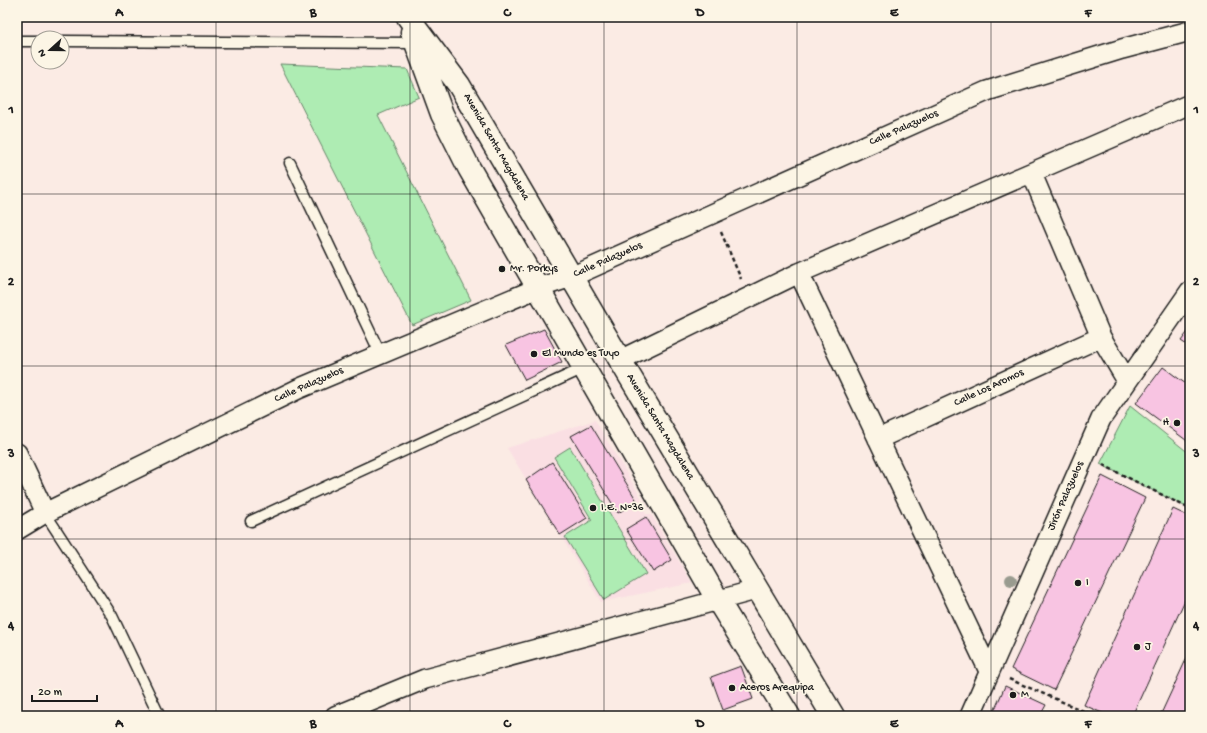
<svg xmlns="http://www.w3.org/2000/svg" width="1207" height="733" font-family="'Gochi Hand',sans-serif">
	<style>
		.built { fill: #fadfe3 }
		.green { fill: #aeecb3; stroke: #658468 }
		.building { fill: #f8c4e2; stroke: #1c1c1c }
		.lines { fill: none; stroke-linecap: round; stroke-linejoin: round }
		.service-casing { stroke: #1c1c1c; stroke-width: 13 }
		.minor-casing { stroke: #1c1c1c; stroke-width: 22 }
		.secondary-casing { stroke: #1c1c1c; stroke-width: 25 }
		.path { stroke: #1c1c1c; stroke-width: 2.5; stroke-dasharray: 4 3; stroke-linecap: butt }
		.service { stroke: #fcf5e5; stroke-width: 10 }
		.minor { stroke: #fcf5e5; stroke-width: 19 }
		.secondary { stroke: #fcf5e5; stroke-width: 22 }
		.tree { fill: #999b8f }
		.grid { fill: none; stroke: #1c1c1c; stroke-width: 1; stroke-opacity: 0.55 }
		.poi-dot { fill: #1c1c1c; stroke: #fcf5e5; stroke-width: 1.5 }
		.labels { text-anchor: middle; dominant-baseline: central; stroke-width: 3.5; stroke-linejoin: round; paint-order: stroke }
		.street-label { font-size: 11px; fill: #1c1c1c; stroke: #fcf5e5 }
		.poi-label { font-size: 11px; fill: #1c1c1c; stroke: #fcf5e5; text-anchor: start }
		.neatline { fill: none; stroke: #1c1c1c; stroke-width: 1.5 }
		.grid-label { font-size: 13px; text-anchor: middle; font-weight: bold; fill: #1c1c1c }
	</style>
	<rect width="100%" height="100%" fill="#fbebe4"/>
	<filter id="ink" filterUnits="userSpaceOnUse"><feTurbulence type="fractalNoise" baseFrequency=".025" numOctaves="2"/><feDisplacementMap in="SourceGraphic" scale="8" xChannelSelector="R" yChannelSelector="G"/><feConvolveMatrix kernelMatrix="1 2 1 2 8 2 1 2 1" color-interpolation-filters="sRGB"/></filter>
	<g filter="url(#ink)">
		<path class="built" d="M595 420 642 499 639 503 646 514H651L692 583 601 602 507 448Z"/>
		<path class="green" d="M280 64 407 69 419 97 378 115 471 300 412 325Z
			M1130 406 1190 454V509L1100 464Z
			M570 447 646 574 604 600 565 537 592 520 554 457Z"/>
		<path class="building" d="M544 329 562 362 525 380 506 345Z
			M1190 329V347L1181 341Z
			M1163 367 1190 387V443L1136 403Z
			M591 425 637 501 618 513 571 436Z
			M552 462 587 518 560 535 526 480Z
			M1102 476 1145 498 1054 690 1011 669Z
			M1173 509 1190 517V589L1132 716H1109L1084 705Z
			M646 517 672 560 653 572 626 529Z
			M1190 651V716H1160Z
			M741 666 753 699 723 710 711 677Z
			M1005 686 1046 705 1040 716H992Z"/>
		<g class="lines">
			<defs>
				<path id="service" d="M17 41H38
					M62 41 415 43
					M290 163 380 353
					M45 513 112 616 159 715
					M251 521 584 368"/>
				<path id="minor" d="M1032 174 1101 337 1127 381
					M799 273 989 671
					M620 360 799 273 1190 104
					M878 439 1101 337
					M17 453 45 513
					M17 530 45 513 298 389 538 288 571 277 987 91 1122 49 1190 31
					M335 716 425 679 756 590
					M970 716 1101 419 1190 291"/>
				<path id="secondary" d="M408 17 459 85 620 360 833 716
					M412 32 442 114 469 168 717 599 789 716"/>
			</defs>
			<use href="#service" class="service-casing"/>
			<use href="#minor" class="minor-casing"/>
			<use href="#secondary" class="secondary-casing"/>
			<path class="path" d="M721 232 741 279
				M1103 465 1190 509
				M1009 679 1095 716"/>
			<use href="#service" class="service"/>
			<use href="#minor" class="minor"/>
			<use href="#secondary" class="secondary"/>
		</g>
		<circle class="tree" cx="1011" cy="580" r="6"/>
	</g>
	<path class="grid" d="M216 17V716M410 17V716M604 17V716M797 17V716M991 17V716M17 194H1190M17 366H1190M17 539H1190"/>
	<g class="poi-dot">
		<circle cx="502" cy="269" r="4"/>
		<circle cx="534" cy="354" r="4"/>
		<circle cx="1177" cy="423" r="4"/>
		<circle cx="593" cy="508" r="4"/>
		<circle cx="1078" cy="583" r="4"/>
		<circle cx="1137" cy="647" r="4"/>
		<circle cx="732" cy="688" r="4"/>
		<circle cx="1013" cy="695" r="4"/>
	</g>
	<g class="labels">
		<g class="street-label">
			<text transform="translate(904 128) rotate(-24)">Calle Palazuelos</text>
			<text transform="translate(496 147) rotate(60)">Avenida Santa Magdalena</text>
			<text transform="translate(608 260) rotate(-24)">Calle Palazuelos</text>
			<text transform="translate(309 385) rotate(-24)">Calle Palazuelos</text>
			<text transform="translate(989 388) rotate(-25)">Calle Los Aromos</text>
			<text transform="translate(660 427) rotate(59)">Avenida Santa Magdalena</text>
			<text transform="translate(1066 496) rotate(-66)">Jirón Palazuelos</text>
		</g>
		<g class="poi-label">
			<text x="510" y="269">Mr. Porkys</text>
			<text x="542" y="354">El Mundo es Tuyo</text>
			<text x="1169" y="423" text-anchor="end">H</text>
			<text x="601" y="508">I.E. Nº36</text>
			<text x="1086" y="583">I</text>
			<text x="1145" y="647">J</text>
			<text x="740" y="688">Aceros Arequipa</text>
			<text x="1021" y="695">M</text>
		</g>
	</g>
	<rect width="1207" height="733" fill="none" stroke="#fcf5e5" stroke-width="44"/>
	<g transform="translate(50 50) rotate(249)"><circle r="19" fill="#fcf5e5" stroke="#a29e95"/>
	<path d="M0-3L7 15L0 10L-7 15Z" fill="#1c1c1c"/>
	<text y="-6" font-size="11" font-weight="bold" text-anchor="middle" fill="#1c1c1c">N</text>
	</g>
	<path d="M32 695v6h65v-6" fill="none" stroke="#1c1c1c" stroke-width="2"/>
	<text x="38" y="695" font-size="12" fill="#1c1c1c" stroke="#fcf5e5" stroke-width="3" paint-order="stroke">20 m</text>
	<rect x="22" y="22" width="1163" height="689" class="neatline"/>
	<g class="grid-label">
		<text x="119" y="16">A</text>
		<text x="313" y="16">B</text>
		<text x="507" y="16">C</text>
		<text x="700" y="16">D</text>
		<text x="894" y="16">E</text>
		<text x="1088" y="16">F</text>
		<text x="11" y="113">1</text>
		<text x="1196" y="113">1</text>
		<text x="11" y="285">2</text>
		<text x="1196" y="285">2</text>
		<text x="11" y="457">3</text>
		<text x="1196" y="457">3</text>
		<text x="11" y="629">4</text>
		<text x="1196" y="629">4</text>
		<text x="119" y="727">A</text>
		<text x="313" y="727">B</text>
		<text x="507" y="727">C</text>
		<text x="700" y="727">D</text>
		<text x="894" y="727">E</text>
		<text x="1088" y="727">F</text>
	</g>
</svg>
